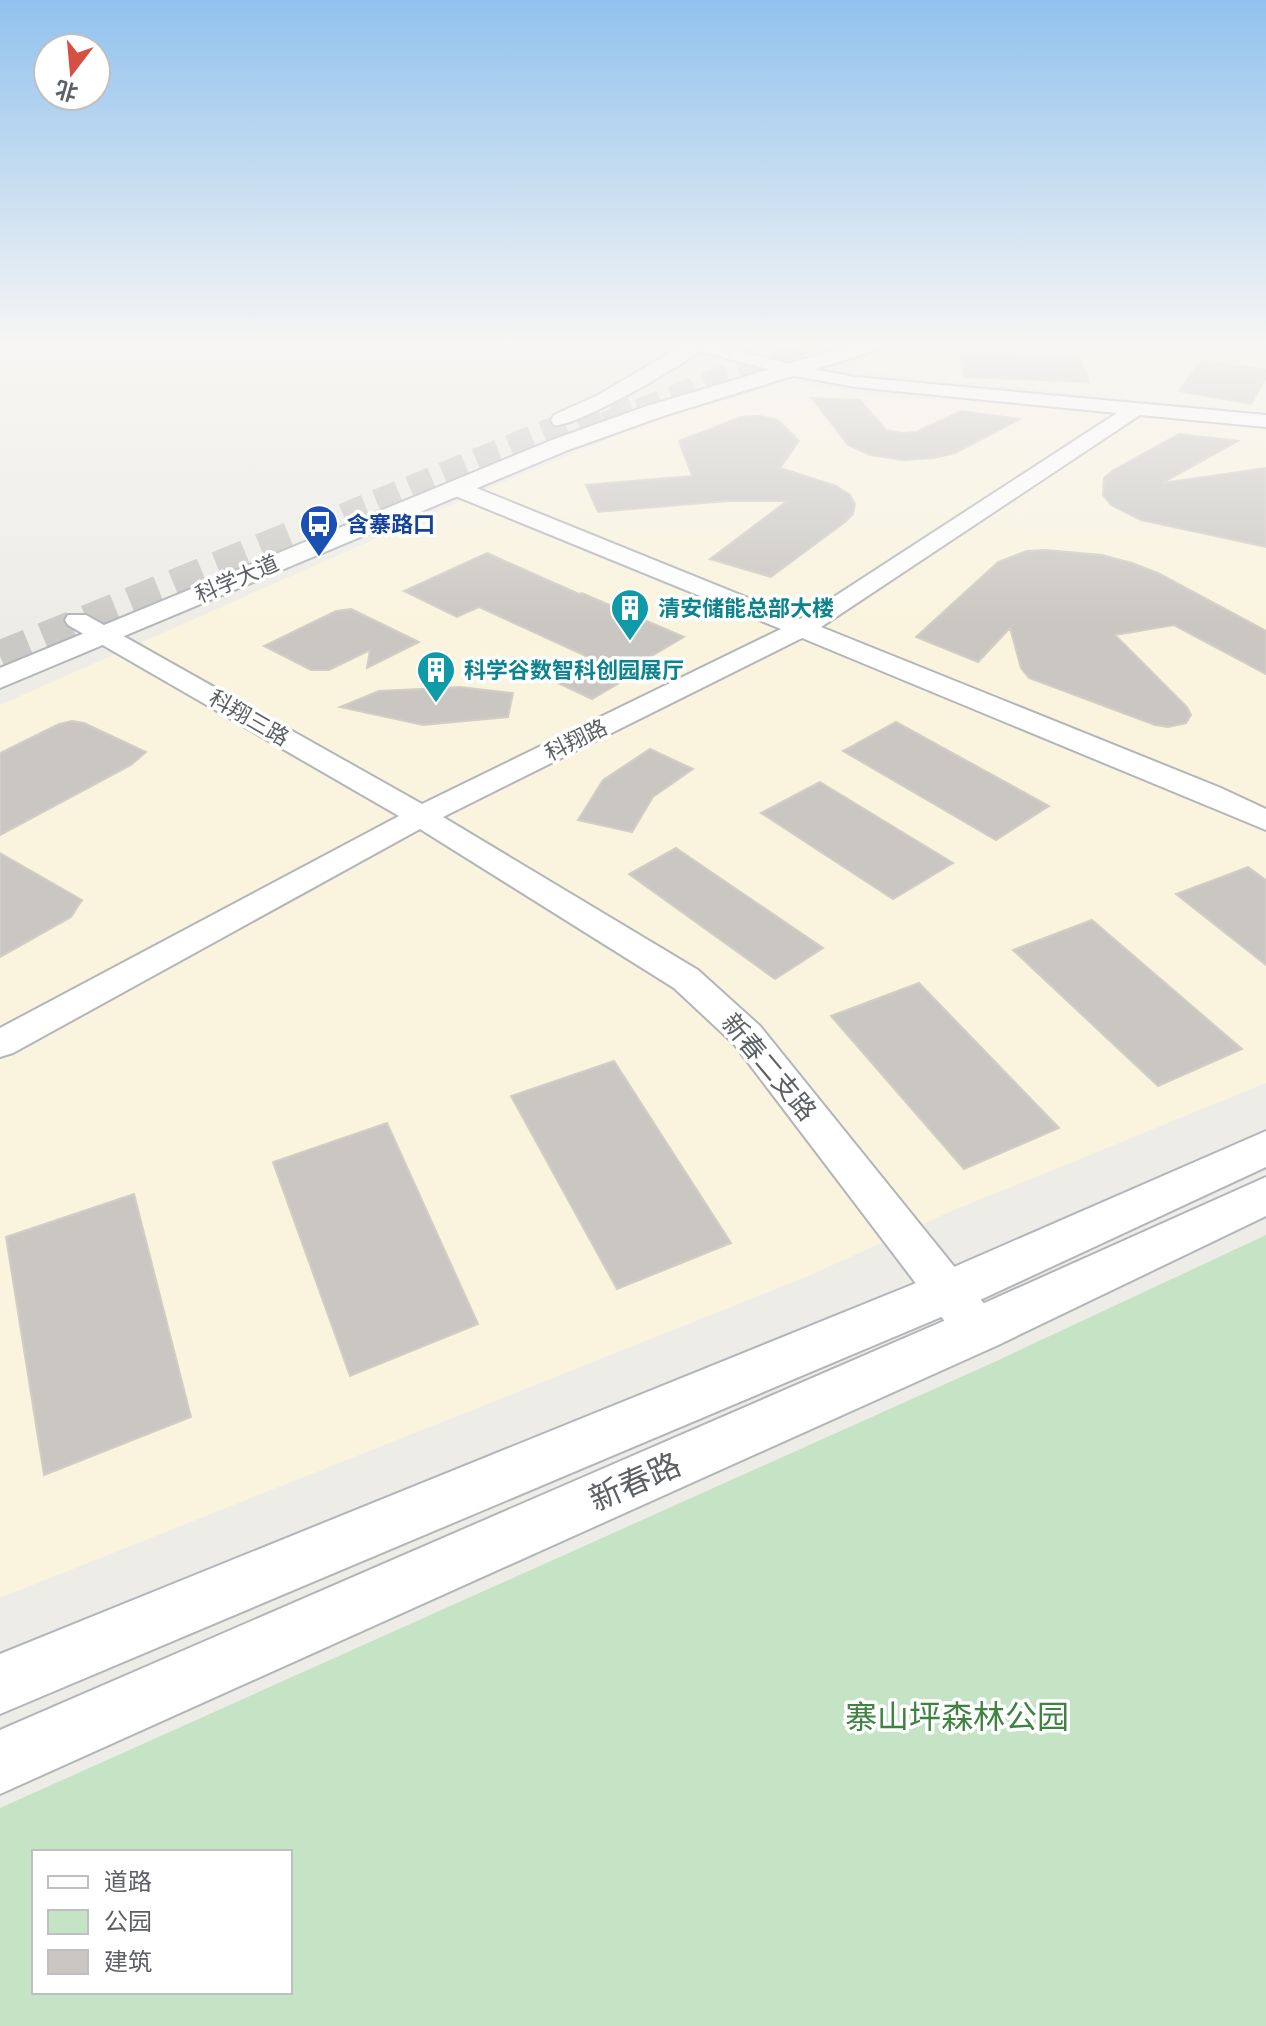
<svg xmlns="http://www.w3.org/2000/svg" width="1266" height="2026" font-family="'Work Sans','Noto Sans SC',sans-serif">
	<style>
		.commercial { fill: #faf4de }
		.green { fill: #c5e3c5; fill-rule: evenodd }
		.building { fill: #cac7c2; stroke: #d2cec5; stroke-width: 2 }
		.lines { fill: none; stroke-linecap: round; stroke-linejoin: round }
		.trunk-tunnel-far1 { stroke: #cac9c6; stroke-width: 24; stroke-dasharray: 24 12; stroke-linecap: butt }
		.trunk-tunnel { stroke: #cac9c6; stroke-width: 31; stroke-dasharray: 31 16; stroke-linecap: butt }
		.tertiary-casing { stroke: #b3b5b9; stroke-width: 4 }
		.secondary-casing { stroke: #b2b5b9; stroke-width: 4 }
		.trunk-casing { stroke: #db9e19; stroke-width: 4 }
		.tertiary { fill: #fff; fill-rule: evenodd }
		.secondary { fill: #fff; fill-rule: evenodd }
		.trunk { fill: #f4e3a6; fill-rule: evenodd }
		.labels { text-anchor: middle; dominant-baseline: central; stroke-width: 7; stroke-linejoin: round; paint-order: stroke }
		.far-transit-label { font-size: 22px; font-weight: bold; fill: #164399; stroke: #fff; text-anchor: start }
		.far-street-label { font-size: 22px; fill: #5d6064; stroke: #fff }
		.far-culture-label { font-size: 22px; font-weight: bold; fill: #0d838f; stroke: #fff; text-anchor: start }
		.street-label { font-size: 26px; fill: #5d6064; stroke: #fff }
		.near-street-label { font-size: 32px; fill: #5d6064; stroke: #fff }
		.near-park-label { font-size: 32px; fill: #3f8242; stroke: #fff }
	</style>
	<rect width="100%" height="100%" fill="#eeece6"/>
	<path class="commercial" d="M912 343 1266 356V413L863 371 852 362Z
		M779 385H803L882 397 988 402 1266 428V1083L947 1213 806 1277 0 1598V705L499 484 654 420Z"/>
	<path class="green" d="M1266 342V356L912 343 913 342Z
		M1266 1235V2026H0V1808L990 1364ZM290 1852V1992H34V1852Z"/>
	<path class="building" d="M960 353 1080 358 1089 382 964 377Z
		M1201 360 1266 370V378L1251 404 1179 391Z
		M812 398 860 400 886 430 903 433 916 432 961 411 1020 419 955 453 934 458 903 460 870 455 848 445Z
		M759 416 778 420 799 441 780 468 836 486 850 495 855 504 853 514 845 522 771 577 710 559 787 501H727L598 512 586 485 692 476 679 441 741 417Z
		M1179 434 1238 441 1162 483 1266 468V547L1141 520 1111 505 1103 495 1104 478 1112 471Z
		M1046 550 1102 555 1132 563 1158 573 1266 631V674L1174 625 1115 635 1187 707 1191 715 1186 723 1168 727 1155 725 1029 678 1021 668 1010 628 978 662 916 637 998 562 1027 551Z
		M487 553 579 594 582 593 684 637 628 670 636 673 592 699 547 678 586 656 479 607 457 617 404 591Z
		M351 609 419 642 367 668 370 650 329 670H311L264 646 336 611Z
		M460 687 513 693 508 717 423 725 340 707 379 691Z
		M72 721 84 723 146 752 131 765 0 835V753L59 724Z
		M896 722 1049 806 996 840 843 751Z
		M650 749 693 769 653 797 632 832 578 820 603 780Z
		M820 782 953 863 893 899 761 813Z
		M676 848 823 948 775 979 629 874Z
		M0 853 82 900 71 917 0 957Z
		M1248 867 1266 880V965L1176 894Z
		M1092 920 1242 1049 1158 1086 1013 950Z
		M919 983 1059 1128 964 1169 831 1016Z
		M614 1061 731 1243 617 1289 511 1096Z
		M387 1123 478 1324 350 1376 273 1162Z
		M134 1194 191 1417 44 1475 6 1237Z"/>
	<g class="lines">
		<path class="trunk-tunnel-far1" d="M605 424 800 348
			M310 529 628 398"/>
		<path class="trunk-tunnel" d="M0 656 315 527"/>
		<defs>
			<path id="tertiary" d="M678 342H707L796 366 855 377 1266 415V427L1140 415 821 627 1221 788 1266 809V830L802 638 443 817 698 970 760 1026 994 1316 1000 1330 994 1344 978 1350 962 1344 734 1044 674 988 420 829 13 1053 0 1057V1028L399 816 68 625 65 620 68 615H86L422 804 781 629 448 493 445 488 448 483H464L800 619 1117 413 855 387 795 376 680 346Z"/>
			<path id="secondary" d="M688 342H711C696 359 573 429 554 425L551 420 554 415 600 394Z
				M861 342H892L890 346 663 416 568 450 0 688V668L552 440 647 406Z
				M1266 1131V1167L965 1307 0 1714V1654L931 1277Z
				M1266 1177V1216L996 1346 0 1794V1730L960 1314Z"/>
			<path id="trunk" d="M823 342 800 354 789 348 795 342Z"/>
		</defs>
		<use href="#tertiary" class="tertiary-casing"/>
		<use href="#secondary" class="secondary-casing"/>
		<use href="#trunk" class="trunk-casing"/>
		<use href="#tertiary" class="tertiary"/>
		<use href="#secondary" class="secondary"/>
		<use href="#trunk" class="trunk"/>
	</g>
	<linearGradient id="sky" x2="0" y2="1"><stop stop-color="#91c2ee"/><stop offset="0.55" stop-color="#f7f6f4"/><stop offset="1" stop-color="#f7f6f4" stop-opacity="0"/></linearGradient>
	<rect width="1266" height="626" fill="url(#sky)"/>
	<defs>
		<symbol id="bus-pin" viewBox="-11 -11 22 30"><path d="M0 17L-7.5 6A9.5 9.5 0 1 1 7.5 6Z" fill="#1a4fb4" stroke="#fff"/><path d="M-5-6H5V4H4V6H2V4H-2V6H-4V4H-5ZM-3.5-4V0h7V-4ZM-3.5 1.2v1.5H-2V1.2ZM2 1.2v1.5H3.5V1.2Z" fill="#fff"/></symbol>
		<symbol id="building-pin" viewBox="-11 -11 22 30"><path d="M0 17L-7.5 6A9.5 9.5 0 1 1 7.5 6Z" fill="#0f9aa8" stroke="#fff"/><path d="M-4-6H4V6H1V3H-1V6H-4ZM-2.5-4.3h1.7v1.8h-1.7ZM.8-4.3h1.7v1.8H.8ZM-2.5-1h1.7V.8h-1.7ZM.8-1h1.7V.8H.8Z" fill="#fff"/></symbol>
	</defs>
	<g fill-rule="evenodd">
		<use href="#bus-pin" x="297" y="502" width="44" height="60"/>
		<use href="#building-pin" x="608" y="586" width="44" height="60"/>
		<use href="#building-pin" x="414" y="648" width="44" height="60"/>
	</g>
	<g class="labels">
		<g class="far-transit-label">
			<text x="347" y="524">含寨路口</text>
		</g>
		<g class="far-street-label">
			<text transform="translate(237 579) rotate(-23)">科学大道</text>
			<text transform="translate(249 718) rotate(30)">科翔三路</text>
			<text transform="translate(576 740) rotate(-26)">科翔路</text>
		</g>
		<g class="far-culture-label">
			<text x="658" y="608">清安储能总部大楼</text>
			<text x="464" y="670">科学谷数智科创园展厅</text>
		</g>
		<g class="street-label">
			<text transform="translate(769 1067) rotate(50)">新春二支路</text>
		</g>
		<g class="near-street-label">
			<text transform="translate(635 1482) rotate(-24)">新春路</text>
		</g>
		<g class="near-park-label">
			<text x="957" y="1717">寨山坪森林公园</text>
		</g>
	</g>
	<rect x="32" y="1850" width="260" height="144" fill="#ffffff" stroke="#bebfc1" stroke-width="2"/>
	<rect x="48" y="1876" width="40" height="12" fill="#ffffff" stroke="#bebfc1" stroke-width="2"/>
	<text x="104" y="1890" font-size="24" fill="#5d6064">道路</text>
	<rect x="48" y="1910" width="40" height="24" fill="#c5e3c5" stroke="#bebfc1" stroke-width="2"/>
	<text x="104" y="1930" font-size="24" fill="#5d6064">公园</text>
	<rect x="48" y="1950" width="40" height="24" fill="#cac7c2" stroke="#bebfc1" stroke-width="2"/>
	<text x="104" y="1970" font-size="24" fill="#5d6064">建筑</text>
	<g transform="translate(72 72) rotate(196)"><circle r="38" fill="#ffffff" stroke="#bebfc1" stroke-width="2"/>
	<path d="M0-6L14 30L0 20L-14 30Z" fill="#d74e43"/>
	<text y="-12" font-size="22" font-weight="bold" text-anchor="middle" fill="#5d6064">北</text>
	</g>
</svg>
